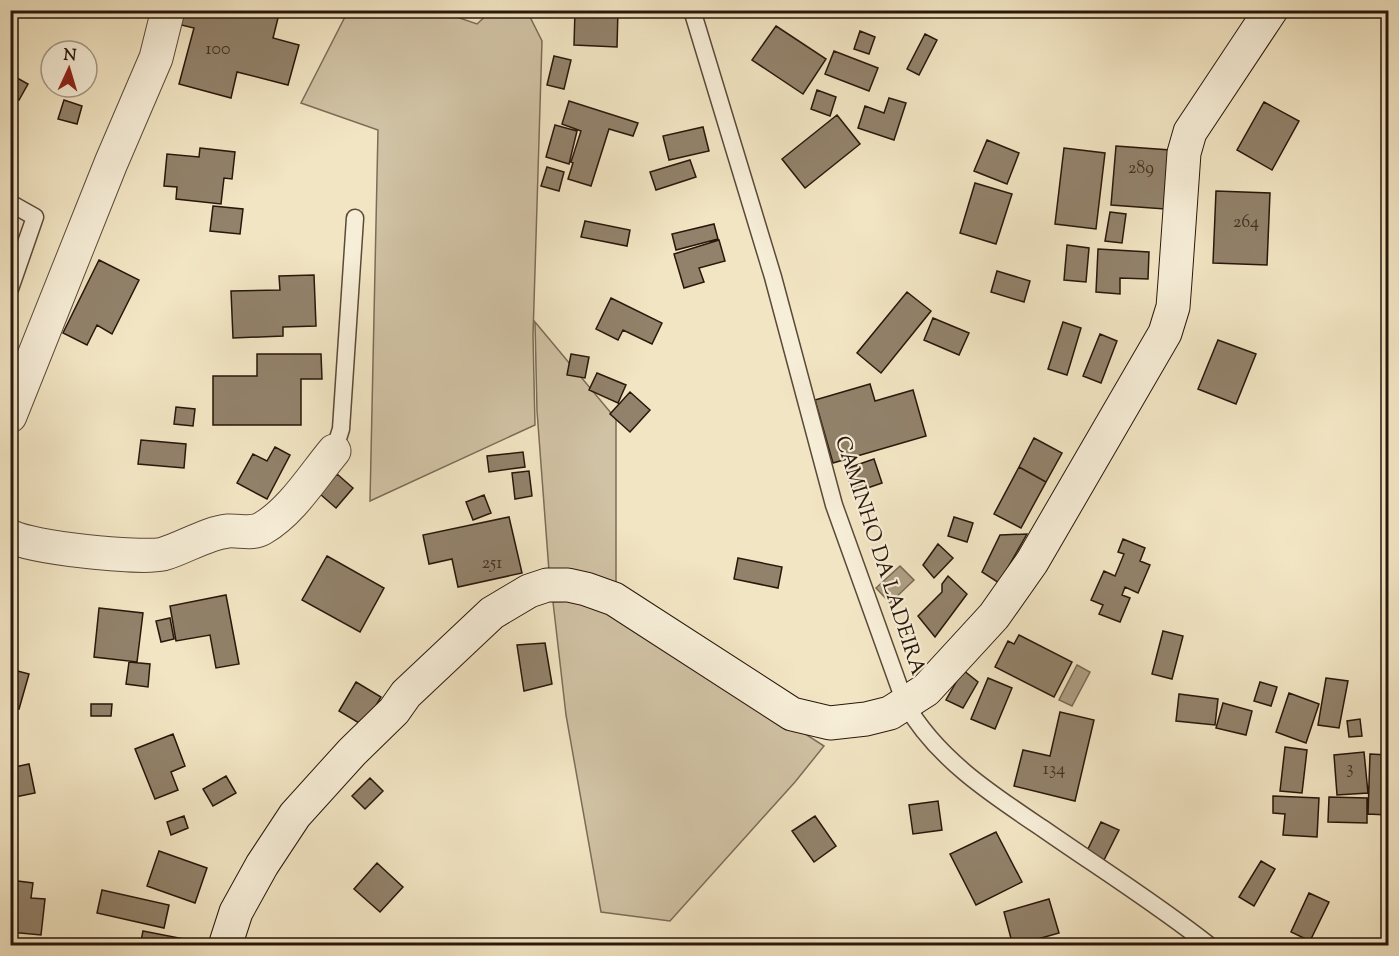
<svg xmlns="http://www.w3.org/2000/svg" width="1399" height="956" font-family="'Sorts Mill Goudy',serif">
	<style>
		.green { fill: #d0c2a4; stroke: #7c6c58; stroke-width: 1.5 }
		.water { fill: #ae9f84; stroke: #796954; stroke-width: 1.5 }
		.building { fill: #92826b; stroke: #29170b; stroke-width: 1.5 }
		.lines { fill: none; stroke-linecap: round; stroke-linejoin: round }
		.service-casing { stroke: #5b4a39; stroke-width: 19 }
		.minor-casing { stroke: #5b4a39; stroke-width: 35 }
		.secondary-casing { stroke: #29170b; stroke-width: 35 }
		.service { stroke: #f7eed8; stroke-width: 16 }
		.minor { stroke: #f7eed8; stroke-width: 33 }
		.secondary { stroke: #f7eed8; stroke-width: 33 }
		.labels { text-anchor: middle; dominant-baseline: central; stroke-width: 4.5; stroke-linejoin: round; paint-order: stroke }
		.number-label { font-size: 18px; fill: #433223 }
		.street-label { font-size: 21px; fill: #29170b; stroke: #f7eed8 }
	</style>
	<rect width="100%" height="100%" fill="#f2e5c3"/>
	<filter id="stains"><feTurbulence type="fractalNoise" baseFrequency=".00333" numOctaves="4"/><feColorMatrix values="0 0 0 0 .2 0 0 0 0 .09 0 0 0 0 .02 0 0 0 .5 -.17"/></filter>
	<radialGradient id="worn" r=".72"><stop offset=".6" stop-color="#630" stop-opacity="0"/><stop offset="1" stop-color="#630" stop-opacity=".3"/></radialGradient>
	<path class="green" d="M348 11H439L477 24 491 11H527L542 41 533 336 535 425 370 501 378 130 301 103Z
		M535 322 616 419V584L549 571 537 411Z
		M574 601 620 615 824 746 795 782 670 921 601 912 566 715 553 602Z"/>
	<path class="water" d="M900 566 914 580 890 603 876 588Z
		M1077 665 1090 672 1072 706 1059 700Z"/>
	<path class="building" d="M176 10H247L278 18 273 38 299 45 288 85 237 72 231 98 179 84 194 28 173 23Z
		M575 10H618L617 47 574 45Z
		M776 26 826 59 803 94 752 60Z
		M860 31 875 37 869 54 854 49Z
		M925 34 937 40 919 75 907 69Z
		M834 51 878 68 869 91 825 74Z
		M554 56 571 60 564 89 547 85Z
		M10 74 28 84 19 100 10 95Z
		M817 90 836 97 830 116 811 109Z
		M889 98 906 103 894 140 858 128 865 106 884 113Z
		M64 100 82 106 77 124 58 119Z
		M569 101 638 123 633 136 609 129 591 186 568 179 573 163 571 162 581 131 562 124Z
		M1264 102 1299 121 1272 170 1237 150Z
		M837 115 860 144 805 188 782 159Z
		M555 125 577 131 569 164 546 157Z
		M703 127 709 151 669 160 663 136Z
		M987 140 1019 153 1007 184 974 171Z
		M1116 146 1170 150 1165 209 1111 205Z
		M200 148 235 152 232 179 224 178 221 204 176 199 177 187 164 186 167 154 199 157Z
		M1064 148 1105 153 1096 229 1055 224Z
		M690 160 696 177 656 190 650 172Z
		M547 167 564 172 559 191 541 186Z
		M975 183 1012 194 996 244 960 233Z
		M1216 191 1270 193 1267 265 1213 263Z
		M213 206 243 209 240 234 210 231Z
		M1110 212 1126 214 1122 243 1105 241Z
		M585 221 630 230 627 246 581 237Z
		M714 224 718 239 676 250 672 234Z
		M719 240 725 261 699 268 704 282 684 288 674 254Z
		M1067 245 1089 248 1086 282 1064 280Z
		M1098 249 1149 252 1148 279 1120 278V294L1096 292Z
		M99 260 139 280 112 334 97 325 87 345 63 333Z
		M997 271 1030 281 1024 302 991 292Z
		M314 275 316 326 283 327V336L233 338 231 291 280 290 279 276Z
		M907 292 931 311 881 373 857 353Z
		M611 298 662 323 652 344 623 330 618 340 596 329Z
		M933 318 969 333 959 355 924 340Z
		M1063 322 1081 328 1067 375 1048 369Z
		M1100 334 1117 341 1101 383 1083 376Z
		M1218 340 1256 354 1236 404 1198 389Z
		M257 354H321L322 379H301V425H213V376H257Z
		M571 354 589 357 585 378 567 375Z
		M597 373 626 385 618 403 589 390Z
		M870 384 875 401 913 390 926 436 833 463 815 400Z
		M630 392 650 410 630 432 610 414Z
		M176 407 195 409 193 426 174 424Z
		M1034 438 1062 453 1046 482 1019 467Z
		M141 440 186 444 184 468 138 464Z
		M275 447 290 455 267 499 237 483 253 454 267 461Z
		M523 452 525 467 489 472 487 456Z
		M874 459 882 483 853 493 845 469Z
		M1019 467 1046 482 1021 528 994 514Z
		M529 471 532 496 515 499 512 473Z
		M337 474 353 488 336 508 320 494Z
		M484 495 491 513 473 520 466 502Z
		M509 517 522 573 458 587 452 559 429 564 423 535Z
		M954 517 973 523 967 542 948 536Z
		M1027 534 999 583 982 572 1000 535Z
		M1123 539 1145 548 1140 561 1150 565 1138 593 1125 587 1122 595 1130 598 1120 622 1099 614 1103 605 1091 600 1104 571 1115 576 1124 554 1118 552Z
		M938 544 953 558 934 578 923 565Z
		M327 556 384 588 360 632 302 600Z
		M738 558 782 567 778 588 734 579Z
		M948 576 967 594 935 637 918 616 942 592V584Z
		M226 595 239 664 216 668 210 635 176 641 170 606Z
		M99 608 143 613 137 662 94 657Z
		M170 618 174 639 161 642 156 621Z
		M1163 631 1183 636 1172 679 1152 674Z
		M1019 635 1072 662 1054 697 995 667 1008 641 1014 644Z
		M545 643 552 684 524 691 517 645Z
		M129 662 150 664 148 687 126 684Z
		M10 669 29 674 19 709 10 707Z
		M963 670 978 682 963 708 946 700Z
		M988 678 1012 688 995 729 971 719Z
		M1326 678 1348 681 1339 728 1318 725Z
		M356 682 381 697 364 726 339 711Z
		M1260 682 1277 687 1271 706 1254 701Z
		M1289 693 1319 704 1306 743 1276 732Z
		M1179 694 1218 699 1215 725 1176 721Z
		M1223 703 1252 711 1246 735 1216 728Z
		M91 704H112L111 716H91Z
		M1060 712 1094 720 1075 801 1014 786 1023 750 1050 756Z
		M1360 719 1362 736 1349 737 1347 721Z
		M173 734 185 766 171 772 178 790 155 799 135 749Z
		M1285 747 1307 750 1302 793 1280 791Z
		M1364 752 1368 793 1337 795 1334 755Z
		M1370 754 1388 755V815L1368 814Z
		M29 764 35 793 10 798V768Z
		M226 776 236 793 213 806 203 789Z
		M370 778 383 791 365 809 352 796Z
		M1273 796 1319 798 1317 837 1283 835 1285 814 1273 813Z
		M1329 797 1367 798V823L1328 822Z
		M938 801 942 830 913 834 909 805Z
		M184 816 188 828 171 835 167 822Z
		M815 816 836 846 814 862 792 831Z
		M1101 822 1119 830 1104 860 1087 851Z
		M996 832 1022 882 976 905 950 854Z
		M159 851 207 868 195 903 147 886Z
		M1261 861 1275 869 1254 906 1239 897Z
		M377 863 403 887 380 912 354 889Z
		M10 880 33 883 31 898 45 899 41 935 10 932Z
		M102 890 169 905 164 928 97 913Z
		M1309 893 1329 902 1310 941 1291 932Z
		M1049 899 1059 933 1013 946 1004 912Z
		M143 931 205 943V946H140Z"/>
	<g class="lines">
		<defs>
			<path id="service" d="M692 10 773 277 834 505 905 703C936 758 991 794 1042 828 1098 867 1157 904 1210 946
				M10 203 35 217 10 289
				M334 451 341 429 355 218"/>
			<path id="minor" d="M10 416 111 163 156 58 168 10
				M10 536C31 548 140 559 163 554 184 548 207 533 228 531 240 530 252 535 263 528 292 511 313 476 334 451"/>
			<path id="secondary" d="M225 946 236 912 262 865 295 815 352 752 394 711 406 694 492 613 529 591 547 585H568L586 589 614 599 792 714 830 723 866 719 890 713 926 690 994 616 1032 562 1165 333 1173 307 1175 281 1184 153 1190 132 1271 10"/>
		</defs>
		<use href="#service" class="service-casing"/>
		<use href="#minor" class="minor-casing"/>
		<use href="#secondary" class="secondary-casing"/>
		<use href="#service" class="service"/>
		<use href="#minor" class="minor"/>
		<use href="#secondary" class="secondary"/>
	</g>
	<g class="labels">
		<g class="number-label">
			<text x="218" y="50">100</text>
			<text x="1141" y="169">289</text>
			<text x="1246" y="223">264</text>
			<text x="492" y="564">251</text>
			<text x="1350" y="769">3</text>
			<text x="1054" y="770">134</text>
		</g>
		<g class="street-label">
			<text transform="translate(879 556) rotate(72)">CAMINHO DA LADEIRA</text>
		</g>
	</g>
	<rect width="1399" height="956" fill="none" stroke="#f2e5c3" stroke-width="36"/>
	<rect x="12" y="12" width="1375" height="932" fill="none" stroke="#29170b" stroke-width="3"/>
	<rect x="18" y="18" width="1363" height="920" fill="none" stroke="#29170b" stroke-width="1.5"/>
	<g transform="translate(69 69) rotate(4)"><circle r="28" fill="#f7eed8" stroke="#a59886" stroke-width="1.5"/>
	<path d="M0-4.5L10 22L0 15L-10 22Z" fill="#8f2418"/>
	<text y="-9" font-size="16" font-weight="bold" text-anchor="middle" fill="#29170b">N</text>
	</g>
	<rect width="100%" height="100%" filter="url(#stains)"/>
	<rect width="100%" height="100%" fill="url(#worn)"/>
</svg>
